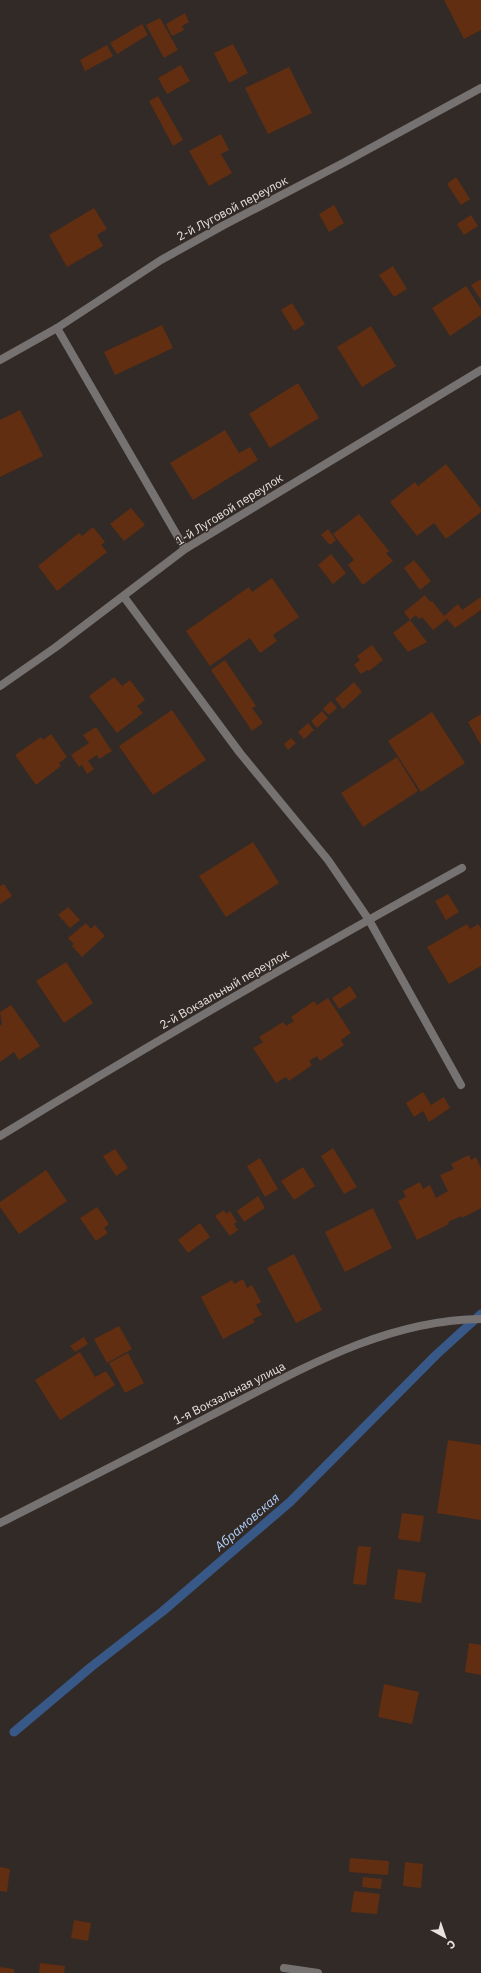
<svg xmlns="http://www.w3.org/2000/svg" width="481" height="1973" font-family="'IBM Plex Sans',sans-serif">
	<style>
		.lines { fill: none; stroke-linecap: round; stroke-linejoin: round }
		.stream { stroke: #385987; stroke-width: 9 }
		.building { fill: #612e11 }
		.service { stroke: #777272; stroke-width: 8 }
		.minor { stroke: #777272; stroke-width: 8 }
		.labels { text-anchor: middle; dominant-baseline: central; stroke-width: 3; stroke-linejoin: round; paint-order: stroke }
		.street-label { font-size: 12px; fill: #e7e2df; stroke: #322a26 }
		.water-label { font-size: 13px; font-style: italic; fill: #b1d0fb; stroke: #322a26 }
	</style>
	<rect width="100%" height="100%" fill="#322a26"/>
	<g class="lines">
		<path class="stream" d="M14 1732 91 1667 163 1611 290 1502 436 1355 481 1314"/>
	</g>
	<path class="building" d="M444 0H481V30L464 39Z
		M185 13 189 22 182 26 184 30 172 36 166 24Z
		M160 18 178 50 164 58 146 25Z
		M142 24 148 35 117 54 110 43Z
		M233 44 248 73 229 83 214 53Z
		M107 45 113 56 85 71 80 60Z
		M181 65 190 81 167 94 158 78Z
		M289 67 312 113 268 134 245 88Z
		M158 96 183 140 173 146 149 101Z
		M221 134 229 150 221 154 232 173 209 186 189 151Z
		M456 177 470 199 461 205 447 184Z
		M334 205 344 223 329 232 319 214Z
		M94 208 107 229 97 235 103 246 67 267 49 235Z
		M471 215 478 226 464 235 457 224Z
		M393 266 407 289 394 297 379 275Z
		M481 279V300L471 285Z
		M466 286 481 309V315L450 336 432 308Z
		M292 303 305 324 294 331 281 310Z
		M162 325 173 348 115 375 104 352Z
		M371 326 396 366 362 387 337 347Z
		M298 383 319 418 270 448 249 414Z
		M20 410 43 456 0 477V420Z
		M225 430 239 453 250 447 258 460 193 500 170 463Z
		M446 464 481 509V512L446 539 434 523 417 536 390 502 415 482 418 486Z
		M131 508 145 525 124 541 110 524Z
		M359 514 389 551 386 553 393 561 363 585 348 565 354 560 333 534Z
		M93 527 105 542 101 545 107 552 57 591 38 566 79 533 82 536Z
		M328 529 336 540 330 545 321 535Z
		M331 554 346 573 333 584 318 565Z
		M414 560 431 581 420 590 404 568Z
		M272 578 299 617 273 635 277 641 260 653 250 638 210 666 186 631 249 587 252 592Z
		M425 595 430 602 432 601 444 616 458 604 462 610 481 597V610L455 628 447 619 433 630 422 617 419 619 416 615 410 620 404 612Z
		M410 620 427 642 408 652 393 633Z
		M372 645 383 660 369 671 367 670 361 674 354 665 360 660 357 656Z
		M225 660 256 706 252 708 263 723 252 731 211 670Z
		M114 677 122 686 130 680 145 700 137 706 143 713 117 733 89 696Z
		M354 682 362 692 343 709 335 699Z
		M331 701 337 708 329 715 323 709Z
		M172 710 206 760 153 795 119 746Z
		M322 711 328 718 317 728 311 721Z
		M432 712 465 763 421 792 388 741Z
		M481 714V745L468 722Z
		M308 723 314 730 304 739 298 732Z
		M96 727 112 751 99 759 97 755 88 761 94 769 87 774 82 765 79 767 71 755 89 743 83 735Z
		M51 734 67 757 59 763 61 766 36 785 15 755 41 737 43 740Z
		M291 738 296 743 288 750 284 744Z
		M397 757 418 791 363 827 341 793Z
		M253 842 279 883 226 917 199 876Z
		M4 884 12 896 0 904V886Z
		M448 894 459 912 446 920 435 901Z
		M68 907 80 920 70 928 58 915Z
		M86 923 91 929 95 925 105 936 82 957 72 946 74 944 68 938Z
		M467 924 470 929 478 924 481 928V966L449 984 427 947Z
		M66 962 93 1003 64 1023 36 981Z
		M350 986 357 997 339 1009 332 998Z
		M328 998 351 1033 341 1040 344 1045 320 1061 317 1056 309 1061 312 1065 289 1081 286 1077 276 1083 253 1048 263 1042 259 1037 283 1022 286 1026 294 1021 291 1017 314 1001 317 1005Z
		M11 1005 40 1046 19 1060 14 1052 0 1062V1026L2 1024 0 1012Z
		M423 1092 431 1105 444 1097 450 1108 429 1122 423 1111 414 1117 406 1103Z
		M333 1148 357 1187 344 1194 321 1156Z
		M115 1149 128 1168 116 1176 103 1156Z
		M469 1155 471 1160 476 1157 481 1168V1208L462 1218 461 1216 448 1222 449 1224 417 1240 398 1201 406 1197 403 1191 420 1182 423 1189 430 1185 436 1198 448 1191 440 1175 454 1169 451 1164Z
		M260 1158 278 1189 265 1197 247 1166Z
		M303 1167 315 1186 294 1200 281 1181Z
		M46 1170 67 1201 19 1234 0 1207V1202Z
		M258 1196 265 1208 244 1222 237 1211Z
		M97 1207 109 1224 104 1228 108 1233 96 1241 80 1218Z
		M373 1208 392 1248 345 1272 325 1232Z
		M224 1210 226 1214 230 1211 237 1222 234 1224 238 1230 230 1236 215 1216Z
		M200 1223 210 1237 188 1253 178 1240Z
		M294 1254 322 1310 296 1323 267 1268Z
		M243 1279 247 1288 252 1285 261 1302 256 1305 262 1315 253 1319 255 1322 223 1339 201 1297 232 1280 234 1284Z
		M119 1326 132 1349 107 1363 94 1339Z
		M84 1337 88 1344 75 1352 70 1346Z
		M80 1352 95 1377 106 1371 115 1385 60 1420 35 1380Z
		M128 1353 144 1383 125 1393 109 1363Z
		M448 1440 481 1445V1520L437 1513Z
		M402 1513 424 1516 420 1542 398 1539Z
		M358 1546 371 1547 366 1585 353 1584Z
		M398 1569 426 1573 421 1603 394 1599Z
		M469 1643 481 1645V1675L465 1672Z
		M384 1684 419 1692 412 1724 378 1717Z
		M350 1858 389 1861 388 1875 349 1872Z
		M405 1862 423 1864 421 1888 403 1886Z
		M0 1867 10 1869 7 1892 0 1891Z
		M363 1877 382 1879 381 1889 362 1887Z
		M354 1891 380 1894 377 1914 351 1912Z
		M74 1920 91 1923 88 1941 71 1938Z
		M40 1963 65 1966 64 1973H39Z
		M0 1967 14 1969V1973H0Z"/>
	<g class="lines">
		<path class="service" d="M57 328 185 549
			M124 597 240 753 328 860 369 920 461 1085"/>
		<path class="minor" d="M0 360 57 328 161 260 224 225 345 162 481 88
			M0 686 56 647 185 549 481 370
			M0 1136C152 1043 306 954 462 868
			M0 1523C69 1488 139 1453 208 1417 295 1373 381 1320 481 1319
			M284 1968 318 1973"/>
	</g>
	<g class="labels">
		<g class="street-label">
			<text transform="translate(232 208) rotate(-28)">2-й Луговой переулок</text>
			<text transform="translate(229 509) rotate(-32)">1-й Луговой переулок</text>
			<text transform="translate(224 989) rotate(-30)">2-й Вокзальный переулок</text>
			<text transform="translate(229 1393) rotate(-27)">1-я Вокзальная улица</text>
		</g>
		<g class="water-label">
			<text transform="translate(247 1522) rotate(-41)">Абрамовская</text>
		</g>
	</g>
	<g transform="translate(445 1937) rotate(140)" stroke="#322a26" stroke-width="3" paint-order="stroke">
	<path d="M0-3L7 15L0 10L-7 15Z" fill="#e7e2df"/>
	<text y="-6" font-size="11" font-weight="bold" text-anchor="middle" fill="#e7e2df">С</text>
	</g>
</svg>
